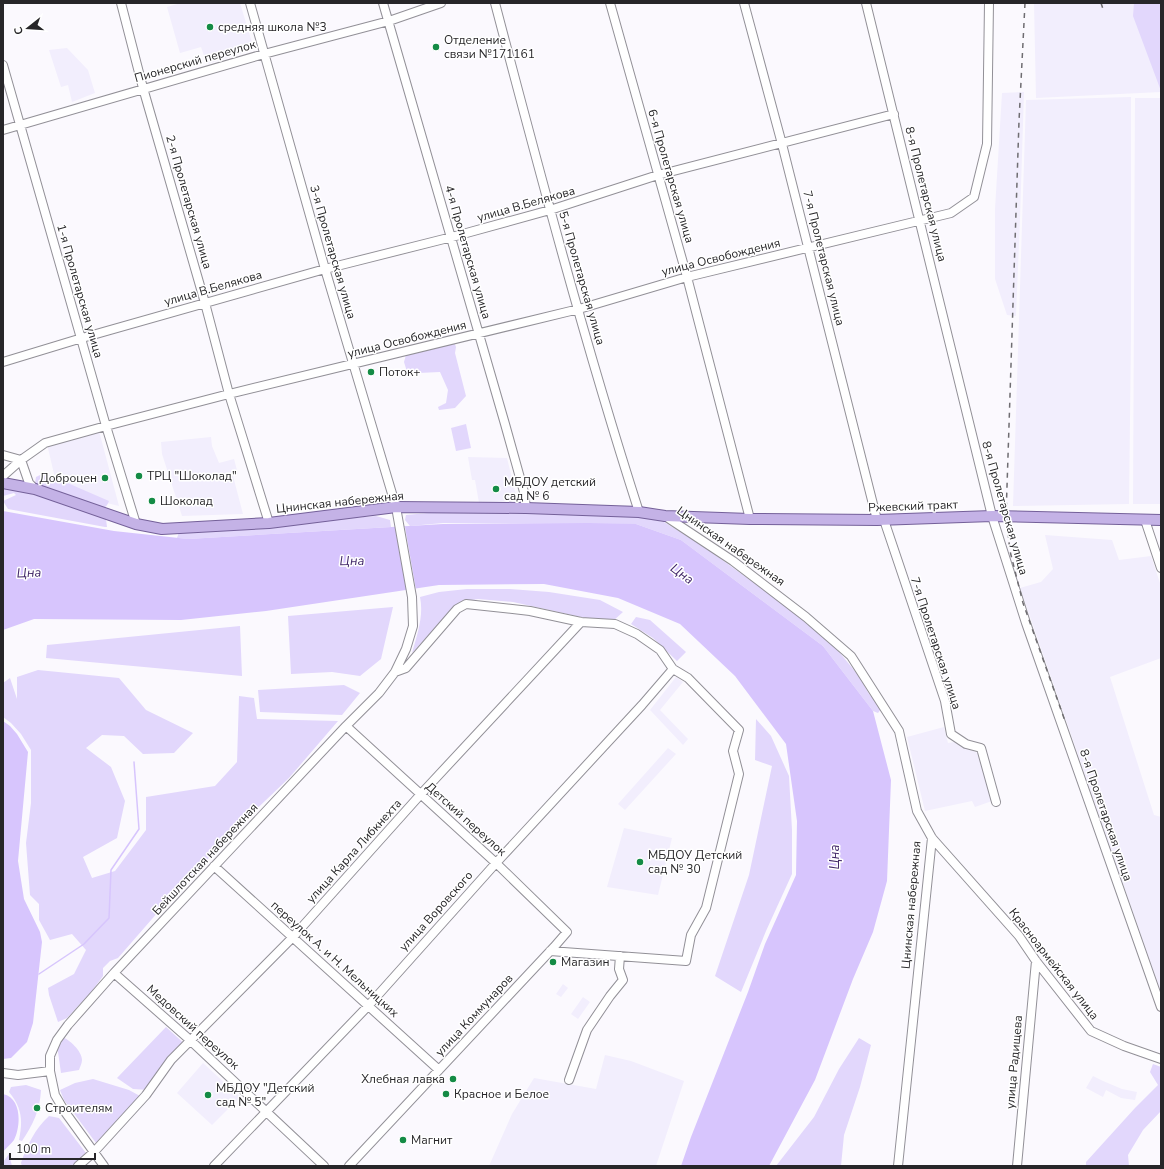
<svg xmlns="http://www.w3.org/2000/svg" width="1164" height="1169" font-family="'Nunito Sans',sans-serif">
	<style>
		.built { fill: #f2eefd }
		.green { fill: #e2d7fc }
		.water { fill: #d7c5fd }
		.pier { fill: #fbf9fe }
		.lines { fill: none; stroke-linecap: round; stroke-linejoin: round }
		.stream { stroke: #d7c5fd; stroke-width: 1.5 }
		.minor-casing { stroke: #929097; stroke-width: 10 }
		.major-casing { stroke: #746099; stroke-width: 12 }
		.minor { stroke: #fff; stroke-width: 8 }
		.major { stroke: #c4b2e6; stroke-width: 10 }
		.rail { stroke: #6f6d71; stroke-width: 1.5; stroke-dasharray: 5 5; stroke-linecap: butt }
		.poi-dot { fill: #148b45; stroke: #fff; stroke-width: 1.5 }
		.labels { text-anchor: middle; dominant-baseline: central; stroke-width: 3; stroke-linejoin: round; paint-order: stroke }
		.poi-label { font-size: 12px; fill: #272629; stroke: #fff; text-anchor: start }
		.street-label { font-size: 12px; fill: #272629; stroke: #fff }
		.water-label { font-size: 13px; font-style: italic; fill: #43296a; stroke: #fff }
	</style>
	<rect width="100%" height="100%" fill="#fbf9fe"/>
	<path class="built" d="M181 3H240L254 49 207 64 201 47 180 53 167 7Z
		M1034 3H1161V92L1036 98Z
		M67 48 88 70 95 93 72 102 68 85 61 87 49 50Z
		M1024 92 1020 219 1016 316 1007 315 995 279V209L1002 93Z
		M1131 97V337L1129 504 1013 506 1026 100Z
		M1135 98H1161V504H1133Z
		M99 431 119 506 58 491 47 444Z
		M211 437 212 446 219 463 234 459 238 474 233 476 243 514 182 516 162 454 161 442Z
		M468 457 507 458 517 499 508 501 479 503 475 480H472Z
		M1045 535 1112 540 1119 560 1151 556 1161 586V658L1110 677 1154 815 1161 817V993L1020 588 1041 582 1053 569Z
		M676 677 683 682 660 710 688 739 683 745 650 710Z
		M944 727 948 743 954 742 980 754 992 801 975 807 972 801 925 811 907 737Z
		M668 748 676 754 625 810 618 804Z
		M624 828 672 838 658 895 607 887Z
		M563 984 568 988 561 997 556 994Z
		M583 997 590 1002 578 1019 571 1014Z
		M605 1055 631 1061 684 1081 656 1166H489L512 1114 534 1078 596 1089Z
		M203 1063 240 1097 212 1125 177 1093Z
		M1093 1076 1103 1081 1122 1089 1137 1092 1135 1100 1121 1098 1106 1090 1103 1097 1086 1088Z"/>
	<path class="green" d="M1134 3H1161V91L1133 16Z
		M454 342 456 347 455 353 466 396 455 408 439 410 438 407 446 403 448 390 440 372 418 373 408 375 404 362 406 355Z
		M466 424 471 448 456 451 451 428Z
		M40 475H49L109 501C107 506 106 507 101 509L38 485 35 483 36 477Z
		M3 489H16L34 495 65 502 106 519 107 527H105L8 509 3 501 16 495 14 493 3 496Z
		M449 511 539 512 573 515 587 514 640 517 664 522 703 546 797 614 818 632 840 653 858 675 869 694 872 697 881 709 878 713 873 711 823 646 681 540 636 524 443 523 410 526 405 520 406 515Z
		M376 516 390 520 391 527 188 539 177 538 179 532Z
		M467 589H510L549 592 600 600 623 612 613 621 590 619 513 602 478 599 460 602 452 609 412 653C417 635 424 616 420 597L439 592Z
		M393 607 381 659 360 676 332 672 291 674 288 616Z
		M636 617 650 620 686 652 677 661 653 638 631 624Z
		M240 626 242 676 46 658 47 645Z
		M38 670 119 678 146 710 193 733 174 753 143 754 124 736 102 735 86 748 111 767 125 801 117 838 83 857 92 878 115 871 146 830V797L215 786 237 762 239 696 254 698 257 719 338 721 289 778 243 822 165 904 118 958 110 961 103 968V976L92 991 67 1018 58 1022 49 995 48 988 74 974 86 950 72 934 50 940 39 920V904L30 895 26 843 31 803V750L21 734 11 723 3 717V683L10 678 17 699V677Z
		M344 685 360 693 342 715 260 712 258 690Z
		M756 719 771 736 789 776 792 830V874L766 931 741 992 715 976 749 875 772 766 755 760Z
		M166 1027 187 1046 149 1090 133 1089 117 1078Z
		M62 1037C69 1039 82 1051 82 1060 82 1063 80 1067 79 1070L61 1073 58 1052 56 1048Z
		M859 1038 871 1045 860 1087 844 1135 841 1166H776L814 1117 839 1069Z
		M1153 1064 1161 1067V1111L1143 1130 1128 1155 1129 1166H1086V1162L1135 1108 1158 1085 1150 1072Z
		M93 1079 129 1090 140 1096 96 1143 64 1100 60 1090 75 1083Z
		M26 1085 41 1090C40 1110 33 1125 22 1141L19 1140C23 1120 22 1108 9 1092L11 1087Z
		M49 1116 59 1118 86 1153 73 1166H22L21 1163C27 1145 35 1129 49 1116Z
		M9 1154 12 1166H3V1162Z"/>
	<path class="water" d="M3 511 114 531 188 539 443 524 589 523 636 524 681 540 823 646 873 711 891 780 887 881 873 932 853 979 815 1080 769 1166H681L691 1137 748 992 765 944 796 875 797 821 786 744 735 676 680 624 618 598 544 584 439 585 266 611 181 620 34 619 3 630Z
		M3 721 10 726 17 734 28 752 18 861 24 899 40 932 42 942 33 1023 27 1042 11 1058 3 1059Z
		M3 1094C22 1098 21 1126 14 1140 11 1144 6 1148 3 1152Z"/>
	<path class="pier" d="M396 527H405L416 590 407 592Z"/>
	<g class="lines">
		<path class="stream" d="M39 974 84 944 109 918 111 870 139 829 134 762"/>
		<defs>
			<path id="minor" d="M121 3 143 88 205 303 229 394 269 523
				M383 3 505 424 524 492 526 508
				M495 3C540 174 585 344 639 512
				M610 3 687 277 750 519
				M744 3 782 144 877 520
				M866 3 992 516 1026 623 1161 1007
				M3 65 106 426 136 524
				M3 130 264 54 389 21 441 3
				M3 362 82 338 325 269 452 237 550 210 658 175 894 114
				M3 455 21 460 29 483 35 489
				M3 476 21 460 45 443 106 426 229 394 579 309 687 277 951 213 974 197 987 144 989 3
				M665 516 733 561 806 617 851 656 899 731 917 811 932 838 1019 936 1036 961 1091 1031 1124 1046 1161 1059
				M884 520 945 701 951 734 966 744 981 748 996 802
				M1145 520 1161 568
				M395 672 406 668 457 609 466 604 530 611 581 622 615 624 637 634 660 650 673 669 688 678 739 730 733 751 739 774 706 908 691 935 686 961 550 951
				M346 726 496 863 567 932 554 947 349 1166
				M214 866 439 1070
				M114 973 190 1040 324 1166
				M3 1073 18 1075 50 1071
				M569 1080 587 1030 610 996 623 980 619 969 620 956
				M78 1166 94 1152 146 1095 171 1060 293 937 421 794 581 622
				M104 1166 65 1112 55 1095 50 1071V1056L57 1040 68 1025 114 973 346 726 379 693 395 672 406 649 413 626 412 597 396 507 325 269 250 3
				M214 1166 369 1005 496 863 642 705 673 669
				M898 1166 932 838
				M1017 1166 1036 961"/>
			<path id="major" d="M3 483 35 489 136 524 162 529 269 523 396 507 526 508 639 512 665 516 750 519 877 520 992 516 1161 520"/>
		</defs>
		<use href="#minor" class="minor-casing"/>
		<use href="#major" class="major-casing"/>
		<use href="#minor" class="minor"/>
		<use href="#major" class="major"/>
		<path class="rail" d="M1025 3 1019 121 1006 517 1010 551 1023 603 1065 721
			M1101 3 1103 9"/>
	</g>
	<g class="poi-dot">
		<circle cx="210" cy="27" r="4"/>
		<circle cx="436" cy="47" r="4"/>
		<circle cx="371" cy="372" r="4"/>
		<circle cx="139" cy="476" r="4"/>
		<circle cx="105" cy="478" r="4"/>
		<circle cx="496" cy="489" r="4"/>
		<circle cx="152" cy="501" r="4"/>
		<circle cx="640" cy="862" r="4"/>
		<circle cx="553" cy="962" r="4"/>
		<circle cx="453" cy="1079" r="4"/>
		<circle cx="446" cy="1094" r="4"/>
		<circle cx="208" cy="1095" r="4"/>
		<circle cx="37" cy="1108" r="4"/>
		<circle cx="403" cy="1140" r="4"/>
	</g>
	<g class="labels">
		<g class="poi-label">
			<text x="218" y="27">средняя школа №3</text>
			<text x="444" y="40">Отделение<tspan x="444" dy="14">связи №171161</tspan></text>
			<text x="379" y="372">Поток+</text>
			<text x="147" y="476">ТРЦ "Шоколад"</text>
			<text x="97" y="478" text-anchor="end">Доброцен</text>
			<text x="504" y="482">МБДОУ детский<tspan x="504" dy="14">сад № 6</tspan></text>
			<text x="160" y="501">Шоколад</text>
			<text x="648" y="855">МБДОУ Детский<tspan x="648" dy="14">сад № 30</tspan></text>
			<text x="561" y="962">Магазин</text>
			<text x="445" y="1079" text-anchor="end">Хлебная лавка</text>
			<text x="216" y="1088">МБДОУ "Детский<tspan x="216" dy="14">сад № 5"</tspan></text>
			<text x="454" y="1094">Красное и Белое</text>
			<text x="45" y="1108">Строителям</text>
			<text x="411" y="1140">Магнит</text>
		</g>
		<g class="street-label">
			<text transform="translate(195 61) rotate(-16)">Пионерский переулок</text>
			<text transform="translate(671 176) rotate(74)">6-я Пролетарская улица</text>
			<text transform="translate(926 194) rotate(76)">8-я Пролетарская улица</text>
			<text transform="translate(189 202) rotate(74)">2-я Пролетарская улица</text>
			<text transform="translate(526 204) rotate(-16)">улица В.Белякова</text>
			<text transform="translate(333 252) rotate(74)">3-я Пролетарская улица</text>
			<text transform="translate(468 252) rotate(74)">4-я Пролетарская улица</text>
			<text transform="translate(721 257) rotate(-14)">улица Освобождения</text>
			<text transform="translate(824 258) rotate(76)">7-я Пролетарская улица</text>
			<text transform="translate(582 278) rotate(74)">5-я Пролетарская улица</text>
			<text transform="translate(213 288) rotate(-16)">улица В.Белякова</text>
			<text transform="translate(80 291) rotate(74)">1-я Пролетарская улица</text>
			<text transform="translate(407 339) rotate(-14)">улица Освобождения</text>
			<text transform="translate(340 502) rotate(-6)">Цнинская набережная</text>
			<text transform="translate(913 506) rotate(-2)">Ржевский тракт</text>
			<text transform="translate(1005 508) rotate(74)">8-я Пролетарская улица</text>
			<text transform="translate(731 546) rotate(35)">Цнинская набережная</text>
			<text transform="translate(936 643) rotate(72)">7-я Пролетарская улица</text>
			<text transform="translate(1106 815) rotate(71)">8-я Пролетарская улица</text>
			<text transform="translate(466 819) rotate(42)">Детский переулок</text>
			<text transform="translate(354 851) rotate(-48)">улица Карла Либкнехта</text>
			<text transform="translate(205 859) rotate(-47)">Бейшлотская набережная</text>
			<text transform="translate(911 905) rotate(-85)">Цнинская набережная</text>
			<text transform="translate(436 911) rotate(-48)">улица Воровского</text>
			<text transform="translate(335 959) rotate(42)">переулок А. и Н. Мельницких</text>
			<text transform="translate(1054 964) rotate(52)">Красноармейская улица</text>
			<text transform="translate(474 1015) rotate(-47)">улица Коммунаров</text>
			<text transform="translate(193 1027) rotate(42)">Медовский переулок</text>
			<text transform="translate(1014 1062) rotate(-85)">улица Радищева</text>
		</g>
		<g class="water-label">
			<text transform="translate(352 561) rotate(-1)">Цна</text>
			<text transform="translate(29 573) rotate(-2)">Цна</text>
			<text transform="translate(682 574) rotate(36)">Цна</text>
			<text transform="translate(835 857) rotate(-90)">Цна</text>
		</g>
	</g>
	<rect width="1164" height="1169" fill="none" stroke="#272629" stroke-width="8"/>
	<g transform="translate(28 28) rotate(253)" stroke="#ffffff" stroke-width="3" paint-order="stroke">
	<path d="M0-3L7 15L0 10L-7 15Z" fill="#272629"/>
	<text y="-6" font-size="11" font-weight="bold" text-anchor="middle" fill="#272629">С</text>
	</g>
	<path d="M10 1153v6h85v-6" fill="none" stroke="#272629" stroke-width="2"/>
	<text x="16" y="1153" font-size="12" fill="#272629" stroke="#ffffff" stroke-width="3" paint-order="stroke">100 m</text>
</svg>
